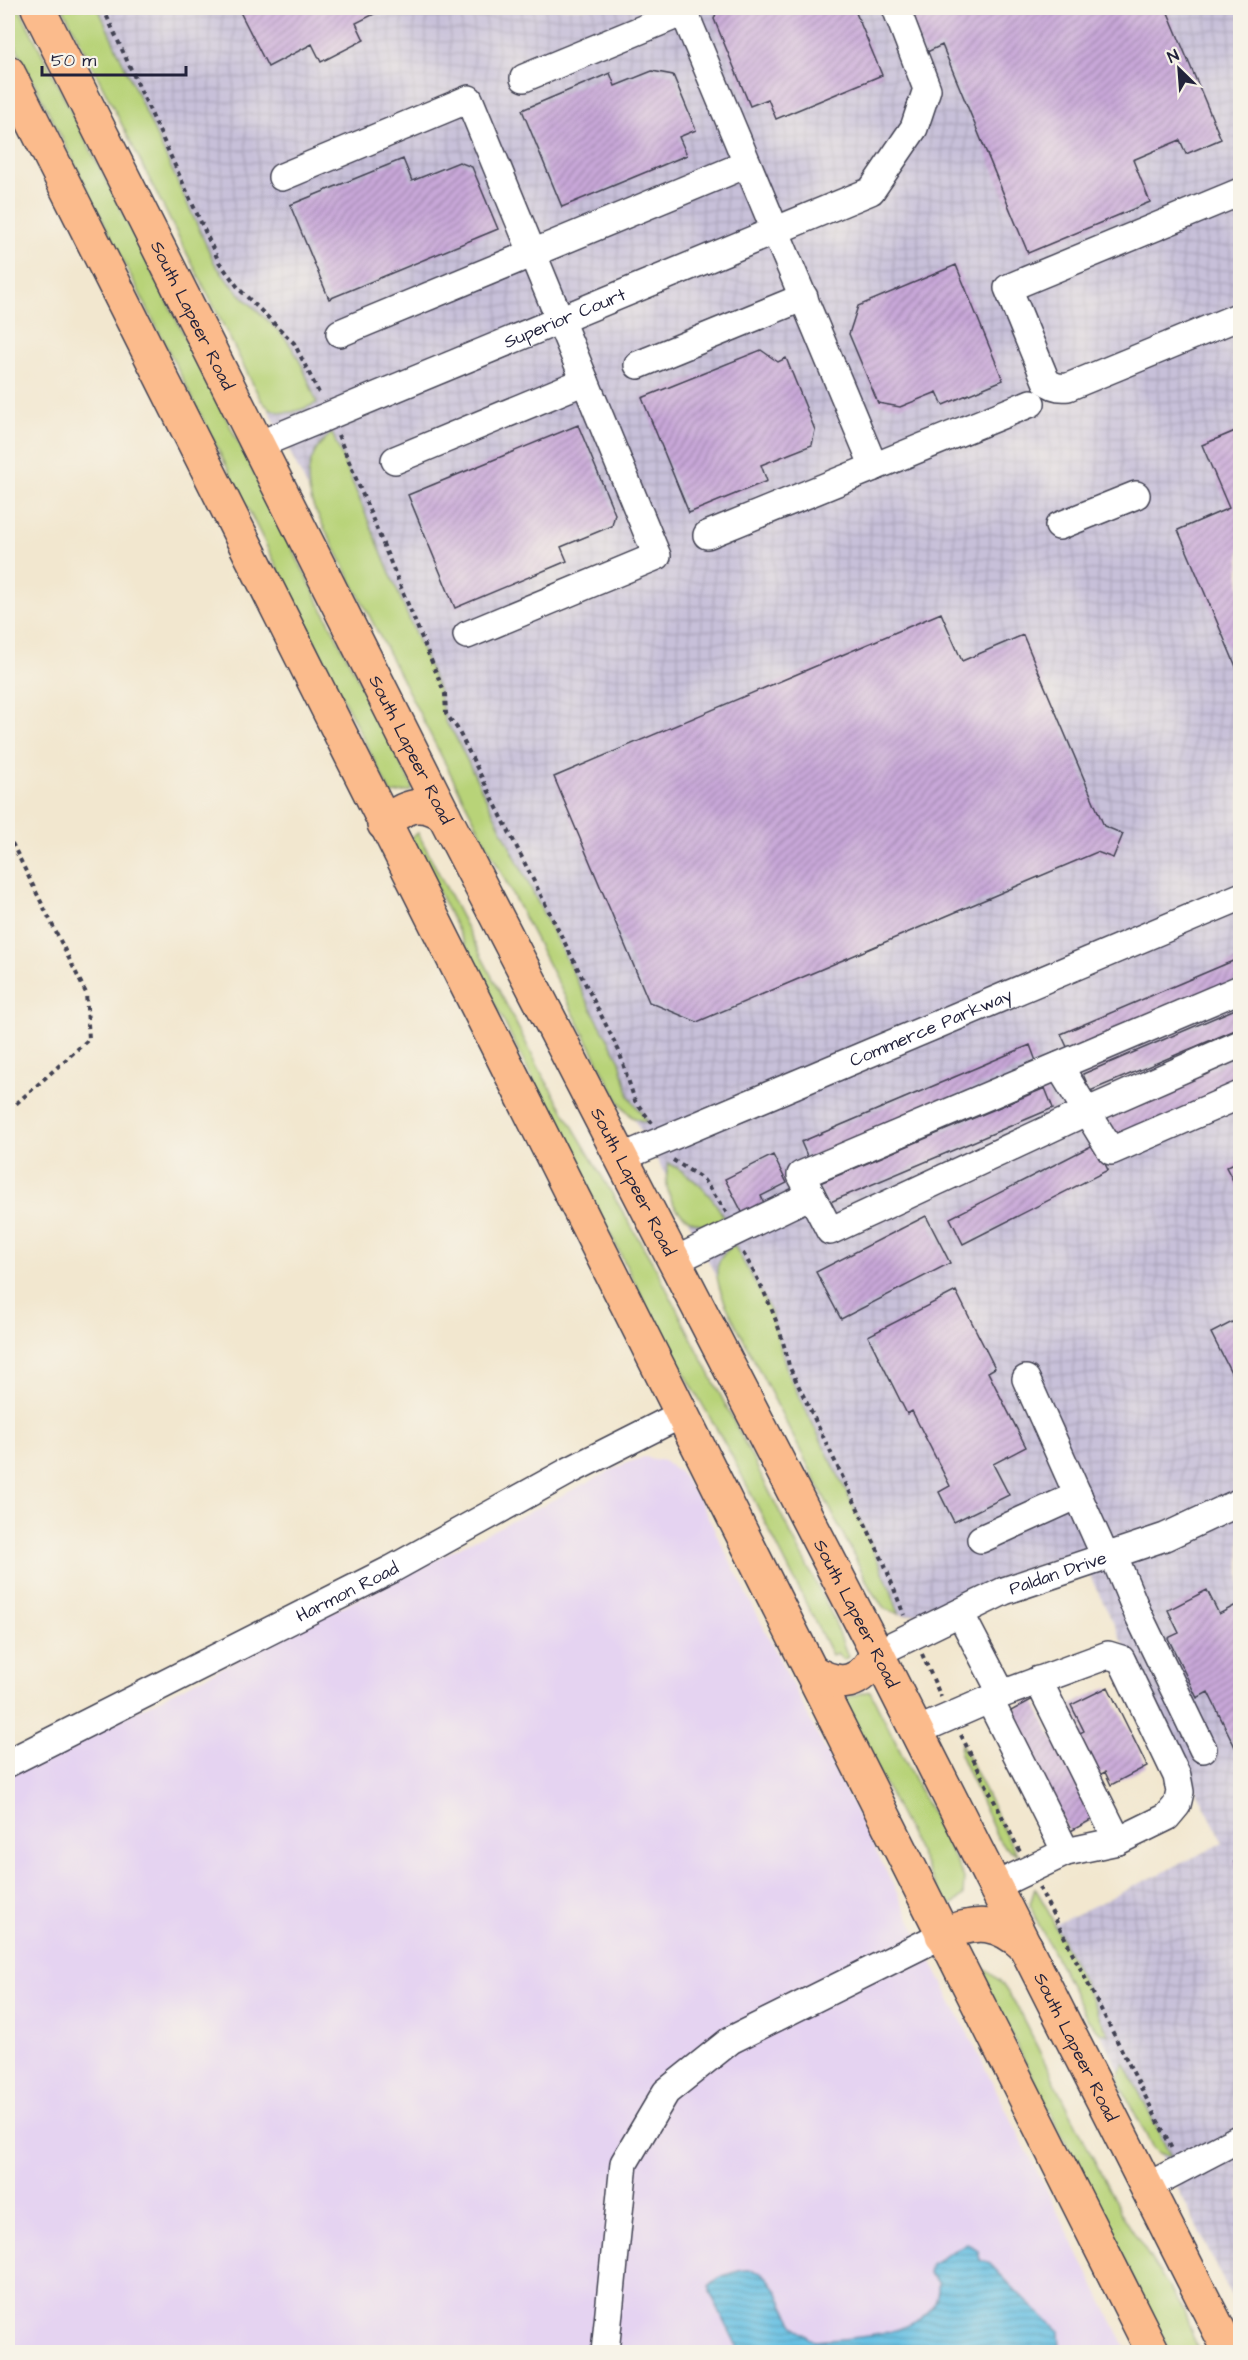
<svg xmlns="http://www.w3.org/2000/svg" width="1248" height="2360" font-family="'Architects Daughter',sans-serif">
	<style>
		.built { fill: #e5d3f1 }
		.industrial { fill: url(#industrial-grid) }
		.grass { fill: #b8d378; stroke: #6d7a5a; stroke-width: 1.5 }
		.water { fill: url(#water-rules); stroke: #44718f; stroke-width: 1.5 }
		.building { fill: url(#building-hatch) }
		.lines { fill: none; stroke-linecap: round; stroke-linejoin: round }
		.minor-casing { stroke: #414051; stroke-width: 30 }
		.major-casing { stroke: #414051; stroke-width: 36 }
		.path { stroke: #414051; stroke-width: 4; stroke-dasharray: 4.5 4.5; stroke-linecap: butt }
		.minor { stroke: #fff; stroke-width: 27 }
		.major { stroke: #fbbb8c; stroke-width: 33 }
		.labels { text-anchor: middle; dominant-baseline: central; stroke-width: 5; stroke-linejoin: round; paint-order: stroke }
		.street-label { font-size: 18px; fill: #22223b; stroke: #f7f3e8 }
	</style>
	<defs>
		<pattern id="industrial-grid" width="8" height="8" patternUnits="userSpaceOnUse" patternTransform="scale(1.5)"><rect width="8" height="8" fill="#c7c0d9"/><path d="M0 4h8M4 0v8" fill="none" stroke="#aba5bb"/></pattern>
		<pattern id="water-rules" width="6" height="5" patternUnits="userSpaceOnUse" patternTransform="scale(1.5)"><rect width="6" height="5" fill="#66c0e3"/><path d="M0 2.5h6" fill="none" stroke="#549cb9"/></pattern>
		<pattern id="building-hatch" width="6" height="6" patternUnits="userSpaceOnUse" patternTransform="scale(1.5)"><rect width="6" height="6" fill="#c8a7d8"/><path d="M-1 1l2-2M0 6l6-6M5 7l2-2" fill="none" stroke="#a288b0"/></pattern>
	</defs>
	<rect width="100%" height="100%" fill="#f7f3e8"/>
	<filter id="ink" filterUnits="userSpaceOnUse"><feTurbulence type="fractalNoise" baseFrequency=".0167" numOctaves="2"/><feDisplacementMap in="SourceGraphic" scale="12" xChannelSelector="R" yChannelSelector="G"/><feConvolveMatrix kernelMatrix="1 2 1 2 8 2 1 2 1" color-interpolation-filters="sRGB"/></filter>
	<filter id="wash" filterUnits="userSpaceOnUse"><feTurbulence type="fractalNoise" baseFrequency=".008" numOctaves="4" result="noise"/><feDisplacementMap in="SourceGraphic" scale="24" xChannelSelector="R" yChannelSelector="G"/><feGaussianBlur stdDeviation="1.35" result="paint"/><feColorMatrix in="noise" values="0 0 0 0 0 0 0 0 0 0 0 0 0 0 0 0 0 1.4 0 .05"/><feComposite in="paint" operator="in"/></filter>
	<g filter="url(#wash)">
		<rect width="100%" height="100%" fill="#f2e7cf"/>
		<path class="built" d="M644 1457 664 1461 680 1473 699 1499 1128 2352H8V1776L622 1465Z"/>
		<path class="industrial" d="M69 8H1240V2313L1048 1928 1223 1843 1078 1552 1003 1578 921 1614 904 1615 888 1608 870 1590 671 1185 575 1014 328 529Z"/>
		<path class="grass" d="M8 8H19L413 788 411 791 391 794 8 31Z
			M63 8H98L214 262C233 292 260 311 284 337 300 356 308 380 317 403 298 412 276 420 261 400Z
			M332 433 438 689 445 722 454 734 586 999 620 1061 629 1096 648 1123 632 1117 619 1102 314 508C303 479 307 453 332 433Z
			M418 833 543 1076 657 1270 833 1617 848 1657 843 1660 837 1653 832 1655 732 1456 651 1315 411 837Z
			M669 1163C695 1178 712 1194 726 1221 689 1237 657 1199 669 1163Z
			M734 1245 770 1310 788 1374 850 1499 890 1588 899 1614 884 1608 873 1593 726 1305C716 1282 709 1262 734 1245Z
			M870 1691 964 1878 963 1896 949 1907 945 1905 843 1701 845 1698Z
			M961 1743 1009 1840 1017 1854 1003 1846 998 1839 960 1754Z
			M1035 1888 1045 1905 1109 2035 1100 2032 1088 2020 1034 1915 1030 1904Z
			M981 1966 1000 1981 1015 2003 1121 2213 1183 2309 1199 2352H1170L979 1970Z
			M1124 2062 1171 2157 1158 2153 1152 2146 1120 2085 1119 2077Z"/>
		<path class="water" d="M967 2243 978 2250 980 2260 990 2264 1024 2299 1059 2331 1060 2349C1050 2352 1039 2349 1030 2352H740L710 2292V2285C718 2277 724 2275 735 2272 778 2259 779 2310 798 2329 802 2334 809 2337 814 2341 850 2338 943 2337 938 2282L929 2273 931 2264Z"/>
		<g id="blocks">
			<path class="building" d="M238 8H386L356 23 364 40 321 62 312 44 268 67Z
				M718 8H854L882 75 776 119 768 99 750 106 714 19Z
				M906 8H1166L1221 139 1186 154 1180 140 1133 160 1150 202 1028 253 942 45 925 53Z
				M652 71 673 75 696 130 679 137 687 155 562 207 522 110 610 73 615 86Z
				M403 159 412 181 459 162 472 167 498 229 329 299 290 205Z
				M956 265 1003 380 943 405 937 392 900 407 878 403 849 334 858 306Z
				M761 350 778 362 786 358 815 430 812 445 761 465 767 481 689 513 642 398Z
				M578 425 615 514 612 526 561 547 567 561 455 608 408 495Z
				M1240 429V676L1178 530 1229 508 1202 445Z
				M941 613 962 661 1023 635 1104 826 1123 834 1113 858 1097 852 697 1022 649 1002 554 777Z
				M1240 958V979L1069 1051 1061 1034Z
				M1240 1007V1028L1090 1091 1083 1074Z
				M1030 1045 1036 1061 808 1158 801 1142Z
				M1240 1057V1086L1116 1138 1105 1113Z
				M1045 1088 1053 1108 828 1203 820 1183Z
				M1095 1144 1108 1170 963 1244 950 1218Z
				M773 1155 787 1183 761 1196 764 1203 743 1214 725 1179Z
				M1240 1160V1194L1226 1167Z
				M926 1216 950 1263 841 1319 816 1272Z
				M956 1291 995 1368 988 1372 1026 1447 993 1464 1009 1495 954 1522 939 1492 950 1486 912 1411 907 1414 868 1336Z
				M1240 1318V1390L1211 1333Z
				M1207 1590 1219 1614 1240 1603V1751L1238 1753 1208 1692 1197 1698 1168 1638 1179 1633 1168 1610Z
				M1108 1687 1147 1766 1111 1785 1105 1772 1077 1786 1093 1819 1069 1832 1009 1712 1033 1699 1056 1745 1084 1731 1071 1705Z
				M1240 1859V1875L1234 1862Z"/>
		</g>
	</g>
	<g filter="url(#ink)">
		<use href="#blocks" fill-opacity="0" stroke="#414051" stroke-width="1.5"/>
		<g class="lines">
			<defs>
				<g id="minor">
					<path d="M524 78 684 12 874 467"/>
					<path d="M282 177 469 99 657 556 467 635"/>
					<path d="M1240 192 1008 288 1046 381C1053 387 1059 388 1068 387L1240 316"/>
					<path d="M340 333 747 164"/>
					<path d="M638 365 804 297"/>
					<path id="s1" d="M258 445 871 191 914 128 927 89 896 8"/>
					<path d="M395 460 585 381"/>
					<path d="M1059 526 1136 495"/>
					<path d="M707 535 1031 403"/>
					<path d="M1240 989 801 1175 830 1231 1088 1111 1240 1044"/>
					<path d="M1059 1066 1111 1151 1240 1095"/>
					<path id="s2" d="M623 1157 1240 897"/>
					<path d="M676 1260 811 1195"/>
					<path d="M1026 1379 1105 1556"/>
					<path d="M981 1539 1078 1495"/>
					<path d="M1113 1554 1138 1614 1203 1749"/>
					<path d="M960 1613 1002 1694"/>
					<path id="s3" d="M877 1653 1004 1591 1165 1537 1240 1502"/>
					<path d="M1038 1680 1118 1841"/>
					<path d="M990 1701 1066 1852"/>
					<path d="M917 1731 1002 1694 1108 1655 1121 1659 1177 1776 1180 1792 1177 1805 1167 1817 1118 1841 1066 1852 995 1886"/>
					<path id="s4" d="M8 1763 392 1569 569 1471 682 1414"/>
					<path d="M1146 2187 1240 2138"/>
					<path d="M605 2352 624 2163 666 2092 731 2040 942 1935"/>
				</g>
				<g id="major">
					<path id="s5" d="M38 8 444 815 877 1653 1230 2352"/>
					<path d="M8 72 1153 2352"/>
					<path d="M384 824C403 806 421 799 444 815"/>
					<path d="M811 1671C841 1689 861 1685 877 1653"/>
					<path d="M942 1935C977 1920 998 1921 1026 1947"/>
				</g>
			</defs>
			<use href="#minor" class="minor-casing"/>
			<use href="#major" class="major-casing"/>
			<path class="path" d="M103 8 219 262 240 290 294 343 320 395
				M338 435 445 694 446 714 457 728 619 1051 635 1101 652 1123
				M8 835 86 993 89 1039 8 1111
				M673 1160 703 1179 727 1213
				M743 1253C765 1290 780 1324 789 1366L884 1563 904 1615
				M922 1654 941 1697
				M961 1735 1020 1852
				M1039 1887 1173 2151"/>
			<use href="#minor" class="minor"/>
			<use href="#major" class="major"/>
		</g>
	</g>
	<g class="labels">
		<g class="street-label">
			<text stroke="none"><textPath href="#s5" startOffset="344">South Lapeer Road</textPath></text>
			<text stroke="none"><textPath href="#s1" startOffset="332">Superior Court</textPath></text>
			<text stroke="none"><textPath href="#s5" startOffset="830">South Lapeer Road</textPath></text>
			<text stroke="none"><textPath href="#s2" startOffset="334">Commerce Parkway</textPath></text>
			<text stroke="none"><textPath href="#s5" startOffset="1316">South Lapeer Road</textPath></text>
			<text stroke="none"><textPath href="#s3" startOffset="198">Paldan Drive</textPath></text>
			<text stroke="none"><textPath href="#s4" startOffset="380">Harmon Road</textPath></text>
			<text stroke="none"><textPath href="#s5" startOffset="1802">South Lapeer Road</textPath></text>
			<text stroke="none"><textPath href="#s5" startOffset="2288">South Lapeer Road</textPath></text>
		</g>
	</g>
	<rect width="1248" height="2360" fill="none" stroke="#f7f3e8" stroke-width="30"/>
	<g transform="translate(1179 69) rotate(335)" stroke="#f7f3e8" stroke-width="4.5" paint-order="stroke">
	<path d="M0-4.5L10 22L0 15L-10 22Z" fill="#22223b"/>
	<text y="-9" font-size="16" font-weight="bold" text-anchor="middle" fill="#22223b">N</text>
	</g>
	<path d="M42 66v9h144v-9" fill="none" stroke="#22223b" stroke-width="3"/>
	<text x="51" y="66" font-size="18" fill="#22223b" stroke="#f7f3e8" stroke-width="4.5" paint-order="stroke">50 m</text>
</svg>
